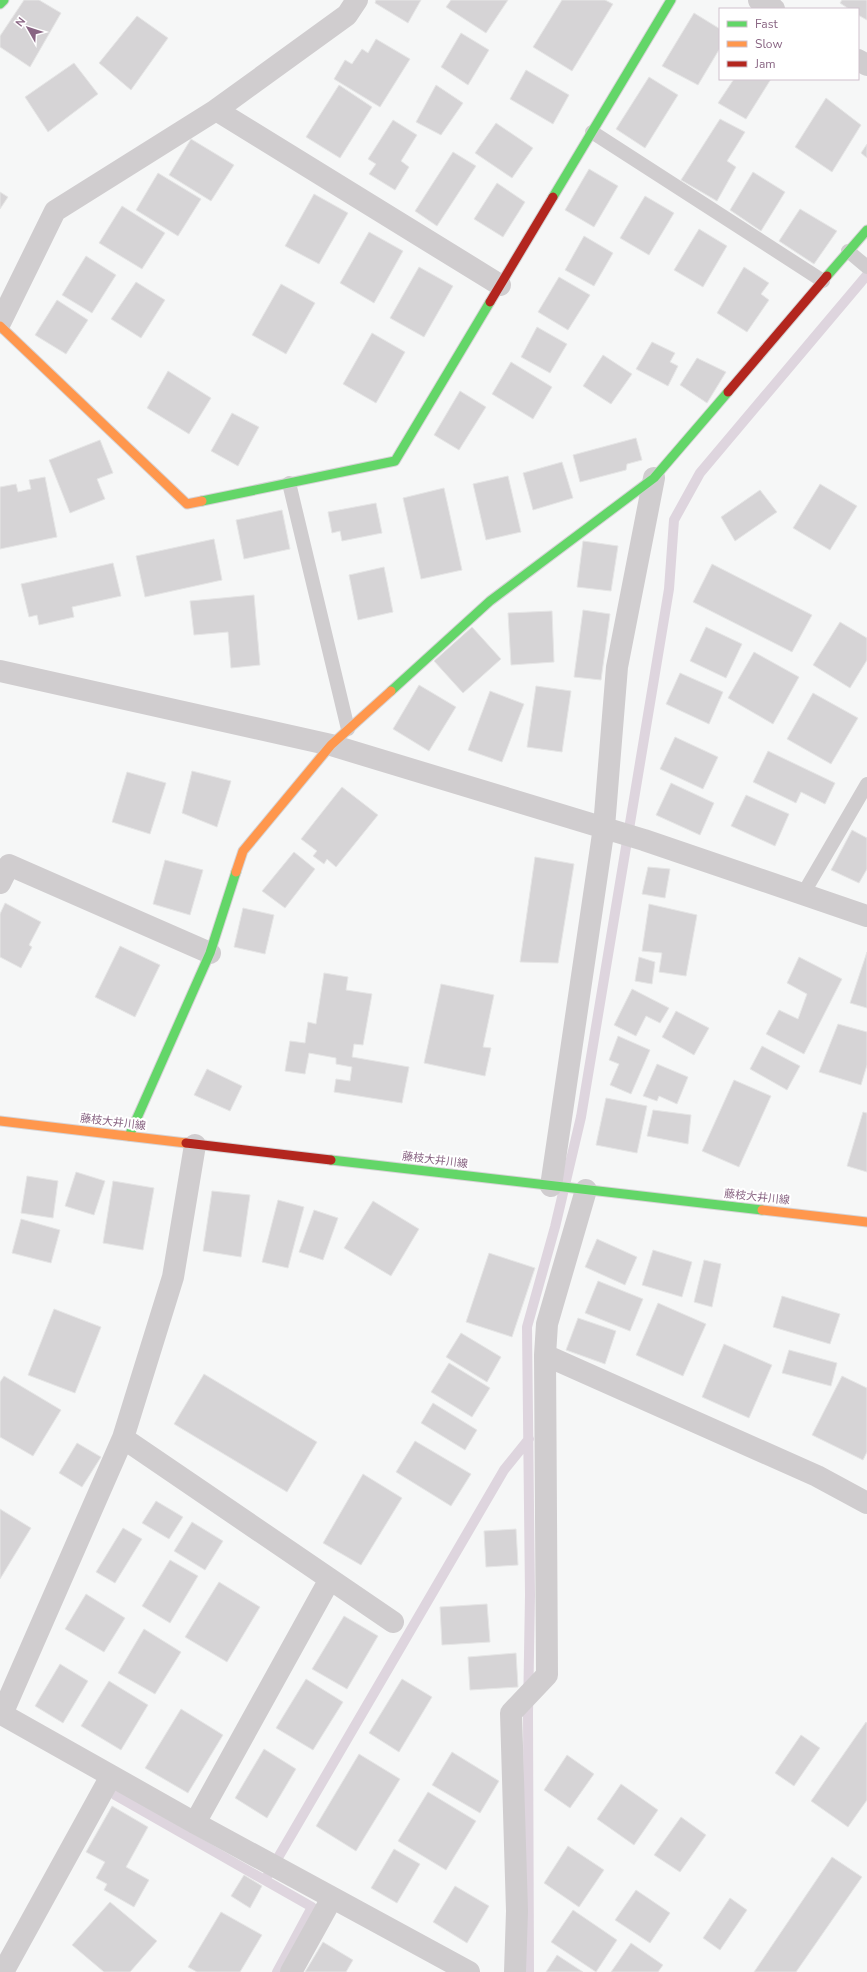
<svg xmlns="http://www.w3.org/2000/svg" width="867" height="1972" font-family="'Nunito Sans','Noto Sans JP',sans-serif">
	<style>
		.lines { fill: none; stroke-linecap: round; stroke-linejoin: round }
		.stream { stroke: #ded5de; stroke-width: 10 }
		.building { fill: #d6d4d6; stroke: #e6e6e6 }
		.fast-casing { stroke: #d5d3d5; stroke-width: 11 }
		.slow-casing { stroke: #d5d3d5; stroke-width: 11 }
		.jam-casing { stroke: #d5d3d5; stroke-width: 11 }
		.lane { stroke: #d0cdcf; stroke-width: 14 }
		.street { stroke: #d0cdcf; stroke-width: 22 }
		.fast { stroke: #63d668; stroke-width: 9 }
		.slow { stroke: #ff974d; stroke-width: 9 }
		.jam { stroke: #b3261e; stroke-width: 9 }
		.labels { text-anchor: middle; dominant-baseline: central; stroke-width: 4; stroke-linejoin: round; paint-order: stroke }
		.street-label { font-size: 11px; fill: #896583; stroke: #fff }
	</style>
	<rect width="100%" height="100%" fill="#f6f7f7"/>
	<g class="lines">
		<path class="stream" d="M115 1795 312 1907 277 1972
			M265 1880 504 1470 529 1439
			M529 1972 528 1713 530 1595 527 1327 555 1227 581 1117 669 589 674 520 700 473 867 275"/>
	</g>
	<path class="building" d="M24 0H39L61 13 30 67 0 47V36Z
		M376 0H421L408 23 375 3Z
		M451 0H508L486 33 446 7Z
		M562 0H605L613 4 572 71 533 47Z
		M842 0H867V20L858 15V9H849L840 3Z
		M694 13 720 29V48L698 85 662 66Z
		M137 16 168 38 131 90 99 63Z
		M461 33 489 50 468 85 441 67Z
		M376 39 410 59 380 107 334 79 345 60 352 64 362 49 368 53Z
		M74 63 98 94 48 132 25 97Z
		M526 70 569 95 553 124 510 99Z
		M649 77 678 95 645 148 616 129Z
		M734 79H771L746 119 718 103Z
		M339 85 372 107 340 158 306 137Z
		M436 85 463 103 441 135 416 122Z
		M826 98 861 125 832 172 795 147Z
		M720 119 745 132 727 161 736 167 717 201 681 180Z
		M393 120 417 135 401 161 409 167 395 190 369 174 376 164 368 159Z
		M496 123 533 148 512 178 475 153Z
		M191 139 234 165 211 201 169 175Z
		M867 144V158L861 153Z
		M453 152 476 166 437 226 415 211Z
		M589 169 618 186 594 227 565 210Z
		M753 172 785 192 761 231 730 210Z
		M158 173 201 199 178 236 136 210Z
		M497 183 525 202 503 237 474 219Z
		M0 192 8 197 0 209Z
		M314 194 348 213 319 264 285 246Z
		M645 196 674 213 649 255 620 238Z
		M122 206 165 233 142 269 99 243Z
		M800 209 837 231 814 264 779 241Z
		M699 229 727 246 703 287 674 270Z
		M369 232 403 251 374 303 340 283Z
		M584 236 613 253 594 286 565 270Z
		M86 256 116 275 92 313 62 295Z
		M419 267 453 286 424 337 390 318Z
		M744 267 769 283 761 294 769 300 747 332 717 313Z
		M559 277 590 295 568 330 538 312Z
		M136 282 165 300 141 338 111 319Z
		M281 284 315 303 286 354 252 335Z
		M57 300 88 320 66 354 35 335Z
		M537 327 567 344 550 373 521 357Z
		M372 333 405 352 376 403 343 384Z
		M652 342 675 353 670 362 678 366 668 386 636 369Z
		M603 355 632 374 611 404 583 386Z
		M697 358 726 372 707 403 680 385Z
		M511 362 552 387 533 419 492 394Z
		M168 371 211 398 189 434 147 408Z
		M460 391 486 407 459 450 434 435Z
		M232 413 259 427 238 466 211 451Z
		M636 438 642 460 627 464 626 470 580 482 573 455Z
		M100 440 113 473 97 479 105 499 70 513 49 460Z
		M562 462 573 498 533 510 523 473Z
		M508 476 521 532 486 540 473 484Z
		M45 477 57 537 0 549V487L16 484 18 492 31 489 29 480Z
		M820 484 857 506 830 550 793 528Z
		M444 488 462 570 421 579 403 498Z
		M760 490 777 512 735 541 721 517Z
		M376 503 382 533 342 541 340 531 332 533 328 512Z
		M282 510 290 549 244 559 236 520Z
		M214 539 222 580 145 597 136 556Z
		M583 541 618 546 611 591 577 587Z
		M113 563 121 596 72 607 74 617 39 625 37 615 29 617 21 584Z
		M712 564 812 615 792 652 693 602Z
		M384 567 393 612 358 620 349 575Z
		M254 595 260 665 231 668 228 632 194 635 190 601Z
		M583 610 610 614 601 680 574 677Z
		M552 611 554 662 511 665 508 613Z
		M840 622 867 638V660L850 688 813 665Z
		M472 627 501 659 463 693 434 661Z
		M706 627 742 644 726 678 690 661Z
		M754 652 799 677 773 724 728 698Z
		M680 673 723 692 709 724 666 704Z
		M419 685 456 707 429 751 393 729Z
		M536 686 571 691 562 752 527 747Z
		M490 691 524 704 502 762 468 750Z
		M813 693 858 718 831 764 787 739Z
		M675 737 718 757 703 789 660 769Z
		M768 751 835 783 825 804 801 792 796 803 753 782Z
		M192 771 231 781 217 827 182 813Z
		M127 772 166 783 150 834 112 822Z
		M671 783 714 803 700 835 656 815Z
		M342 787 378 815 336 867 327 859 324 864 313 856 317 851 301 839Z
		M746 795 789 814 775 846 731 826Z
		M852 830 867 838V869L859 883 831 870Z
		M294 852 315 869 285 908 262 891Z
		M535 857 574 864 558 963 520 962Z
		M165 860 203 870 190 915 153 904Z
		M648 867 670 869 665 898 642 894Z
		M5 903 41 922 29 945 32 947 21 968 0 957V914Z
		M649 904 697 915 686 976 659 972 662 953 642 951Z
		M243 908 274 915 265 954 234 947Z
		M120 946 160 965 135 1017 95 997Z
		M867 952V1008L850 1003Z
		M639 957 655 962 652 984 635 981Z
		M799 957 842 979 804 1054 766 1034 779 1010 798 1019 807 994 787 983Z
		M324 973 348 977 346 990 372 994 363 1045 354 1044 352 1057 409 1067 402 1103 334 1092 336 1079 350 1081 352 1067 336 1064V1058L309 1053 305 1074 285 1071 290 1041 305 1043 308 1022 316 1024Z
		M441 984 494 995 483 1047 491 1048 485 1076 424 1063Z
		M632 989 669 1008 660 1023 646 1016 636 1036 614 1025Z
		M676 1011 709 1028 694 1055 662 1037Z
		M838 1024 867 1032V1065L861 1085 819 1072Z
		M618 1036 650 1050 631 1094 610 1085 619 1064 609 1060Z
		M762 1046 800 1066 787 1090 750 1069Z
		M657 1064 688 1077 677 1104 659 1096 657 1101 643 1096Z
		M207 1069 242 1086 230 1111 194 1095Z
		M734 1080 771 1096 739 1167 702 1151Z
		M606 1098 647 1106 637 1153 596 1145Z
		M653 1110 691 1115 688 1144 647 1136Z
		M863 1112 867 1113V1172L847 1166Z
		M76 1172 105 1181 94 1215 65 1206Z
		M27 1176 58 1181 53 1218 21 1213Z
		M113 1181 154 1188 143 1250 103 1243Z
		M212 1191 250 1195 241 1257 203 1251Z
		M278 1200 304 1207 288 1268 262 1262Z
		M373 1201 419 1229 391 1276 344 1248Z
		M314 1210 338 1218 323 1260 299 1252Z
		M21 1219 60 1230 51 1263 12 1253Z
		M597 1239 637 1257 625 1285 585 1267Z
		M653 1250 692 1262 682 1297 642 1285Z
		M489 1253 535 1268 512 1337 466 1322Z
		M704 1260 721 1264 712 1307 694 1302Z
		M598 1281 643 1299 630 1331 585 1313Z
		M782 1296 840 1314 830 1344 773 1327Z
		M658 1303 706 1324 683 1376 636 1355Z
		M54 1309 101 1327 75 1393 28 1375Z
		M578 1318 616 1331 605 1364 566 1350Z
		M461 1333 501 1357 487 1382 446 1357Z
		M724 1344 772 1365 749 1418 702 1397Z
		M789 1350 837 1363 831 1386 782 1373Z
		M449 1363 490 1388 472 1417 431 1392Z
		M204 1374 317 1442 287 1492 174 1424Z
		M4 1376 61 1410 33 1456 0 1437V1382Z
		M842 1376 867 1388V1452L863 1460 812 1435Z
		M433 1403 477 1430 465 1450 421 1423Z
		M415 1441 471 1474 451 1506 396 1472Z
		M77 1443 101 1457 82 1487 59 1473Z
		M363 1474 402 1498 361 1565 323 1543Z
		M156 1501 183 1517 169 1539 142 1523Z
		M0 1509 31 1528 0 1579Z
		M192 1522 223 1541 205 1570 174 1551Z
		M123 1528 142 1539 115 1583 96 1572Z
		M516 1529 518 1565 486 1567 484 1531Z
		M170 1560 198 1576 170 1623 142 1606Z
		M219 1582 260 1607 227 1662 185 1637Z
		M86 1594 125 1618 104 1652 65 1629Z
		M487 1604 490 1642 442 1645 440 1607Z
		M344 1616 378 1636 347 1689 312 1669Z
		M144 1629 181 1652 155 1694 118 1673Z
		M516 1653 518 1687 470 1690 468 1657Z
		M60 1664 88 1681 63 1723 35 1706Z
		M306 1679 343 1702 313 1750 276 1728Z
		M402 1679 432 1697 399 1752 369 1733Z
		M109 1681 148 1705 121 1750 81 1726Z
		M181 1709 223 1735 188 1793 145 1768Z
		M866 1722 867 1723V1800L848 1827 811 1801Z
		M801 1735 820 1748 794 1786 775 1773Z
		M264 1749 296 1769 267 1818 235 1798Z
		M452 1752 499 1781 480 1813 432 1785Z
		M359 1754 400 1779 356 1851 316 1826Z
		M567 1755 594 1774 570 1808 544 1790Z
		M621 1784 658 1810 634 1845 597 1819Z
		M428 1792 476 1821 446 1870 398 1841Z
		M112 1806 148 1827 126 1867 149 1880 134 1907 104 1890 107 1884 96 1878 105 1862 86 1852Z
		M681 1817 706 1835 680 1872 654 1855Z
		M568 1846 604 1870 579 1907 544 1883Z
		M394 1849 420 1864 397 1903 371 1888Z
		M832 1857 862 1877 796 1972H754Z
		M244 1875 262 1886 250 1908 231 1896Z
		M455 1886 489 1906 467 1943 433 1922Z
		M636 1890 670 1913 650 1943 615 1920Z
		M730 1898 747 1910 720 1950 703 1938Z
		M110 1902 157 1941 130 1972H104L72 1945Z
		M573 1910 617 1940 596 1972 551 1942Z
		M221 1912 262 1935 240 1972H197L188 1967Z
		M323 1942 353 1960 346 1972H305Z
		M631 1943 663 1965 658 1972H611Z
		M557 1955 583 1972H546Z"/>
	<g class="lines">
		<defs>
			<path id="fast" d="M0 4 4 0
				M553 197 671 0
				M827 276 867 230
				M202 501 395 461 490 302
				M391 691 490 601 654 478 728 392
				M129 1136 210 953 236 872
				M331 1160 762 1210"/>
			<path id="slow" d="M0 326 187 504 202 501
				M236 872 243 851 331 745 391 691
				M0 1121 186 1143
				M762 1210 867 1222"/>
			<path id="jam" d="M490 302 553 197
				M728 392 827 276
				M186 1143 331 1160"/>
		</defs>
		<use href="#fast" class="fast-casing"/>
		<use href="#slow" class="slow-casing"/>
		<use href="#jam" class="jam-casing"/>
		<path class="lane" d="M592 132 823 281
			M848 251 867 267
			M289 483 348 729
			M803 894 867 784"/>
		<path class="street" d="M759 0 774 9
			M858 60 867 65
			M216 110 500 285
			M0 323 55 211 216 110 347 15 357 0
			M0 671 331 745 644 840 867 916
			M0 883 9 865 210 953
			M551 1186 604 827 617 667 654 478
			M545 1355 817 1476 867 1503
			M123 1438 393 1622
			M0 1713 195 1823 469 1972
			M2 1714 123 1438 173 1277 195 1145
			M195 1823 330 1579
			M3 1972 111 1776
			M291 1972 332 1898
			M515 1972 517 1911 511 1713 547 1675 545 1355 547 1324 586 1190"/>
		<use href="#fast" class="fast"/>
		<use href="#slow" class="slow"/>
		<use href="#jam" class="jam"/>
	</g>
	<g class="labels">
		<g class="street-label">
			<text transform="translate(113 1122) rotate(7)">藤枝大井川線</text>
			<text transform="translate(435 1160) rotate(7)">藤枝大井川線</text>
			<text transform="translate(757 1197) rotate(6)">藤枝大井川線</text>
		</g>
	</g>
	<rect x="719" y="8" width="140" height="72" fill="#ffffff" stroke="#d0c1cd"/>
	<rect x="727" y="21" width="20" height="6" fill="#63d668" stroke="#d0c1cd"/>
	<text x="755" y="28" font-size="12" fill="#896583">Fast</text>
	<rect x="727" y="41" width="20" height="6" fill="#ff974d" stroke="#d0c1cd"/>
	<text x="755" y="48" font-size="12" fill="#896583">Slow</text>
	<rect x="727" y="61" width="20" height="6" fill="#b3261e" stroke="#d0c1cd"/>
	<text x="755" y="68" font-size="12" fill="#896583">Jam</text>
	<g transform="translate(28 28) rotate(309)" stroke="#ffffff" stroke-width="3" paint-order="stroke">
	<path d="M0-3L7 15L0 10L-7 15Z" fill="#896583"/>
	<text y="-6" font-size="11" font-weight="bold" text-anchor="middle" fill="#896583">N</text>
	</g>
</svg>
